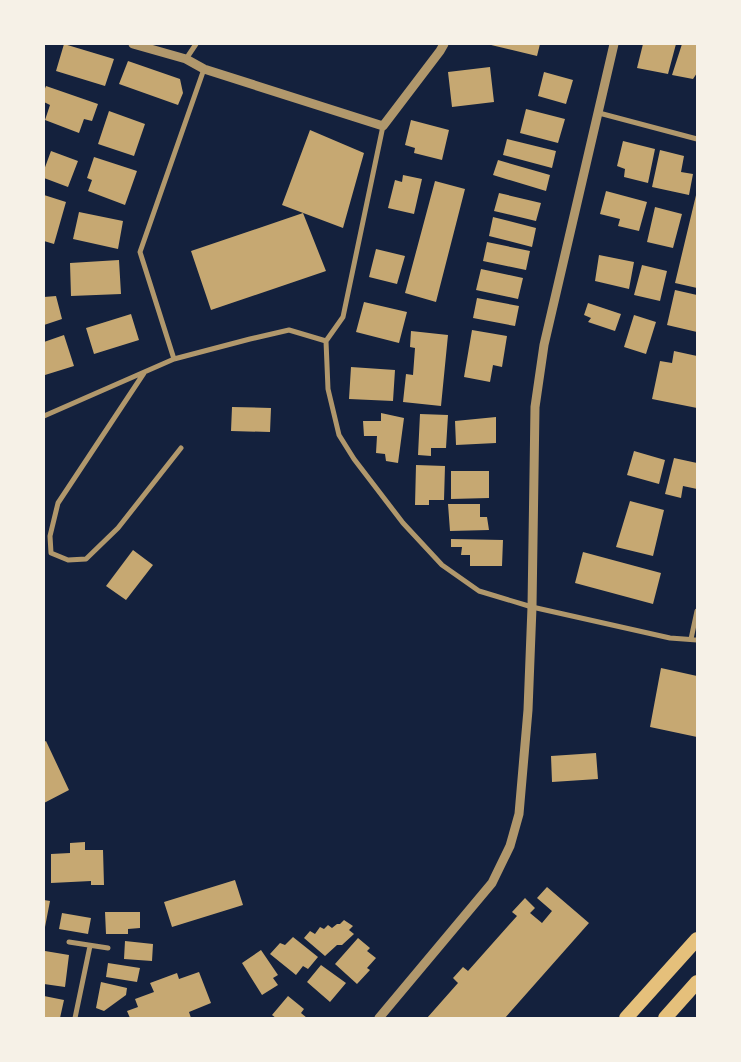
<svg xmlns="http://www.w3.org/2000/svg" width="741" height="1062" font-family="Arial,sans-serif">
	<style>
		.building { fill: #c6a872 }
		.lines { fill: none; stroke-linecap: round; stroke-linejoin: round }
		.minor { stroke: #b1986c; stroke-width: 5 }
		.tertiary { stroke: #b1986c; stroke-width: 9 }
		.trunk { stroke: #e5c07b; stroke-width: 14 }
	</style>
	<rect width="100%" height="100%" fill="#14213d"/>
	<path class="building" d="M64 44 114 59 105 86 56 71Z
		M487 44H540L537 56Z
		M643 44H676L668 74 637 68Z
		M682 44H697V73L693 79 672 75Z
		M128 61 180 79 183 93 178 105 119 84Z
		M490 67 494 102 452 107 448 72Z
		M544 72 573 80 566 104 538 96Z
		M46 86 98 104 92 121 84 119 79 133 45 120 50 105 44 102V91Z
		M526 109 565 119 558 143 520 133Z
		M109 111 145 124 134 156 98 144Z
		M411 120 449 130 442 160 414 153 415 148 405 145Z
		M310 130 364 153 343 228 282 205Z
		M507 139 556 151 552 168 503 155Z
		M623 141 655 149 648 183 624 177 625 169 617 166Z
		M660 150 684 156 681 172 693 174 689 195 652 187Z
		M51 151 78 161 68 187 44 178V170Z
		M94 157 137 171 125 205 88 191 92 180 87 178Z
		M498 160 550 175 546 191 493 175Z
		M403 175 422 179 414 214 388 208 395 180 402 182Z
		M435 181 465 189 436 302 405 293Z
		M606 191 647 202 639 231 618 226 620 219 600 214Z
		M697 191V288L675 283Z
		M499 193 541 203 536 221 494 211Z
		M44 195 66 202 54 244 44 241Z
		M655 207 682 214 673 248 647 242Z
		M79 212 123 221 118 249 73 239Z
		M303 213 326 271 211 310 191 251Z
		M493 217 536 228 532 247 489 236Z
		M487 242 530 251 526 270 483 261Z
		M376 249 405 256 397 284 369 277Z
		M599 255 634 262 629 289 595 281Z
		M119 260 121 294 71 296 70 263Z
		M642 265 667 271 660 301 634 295Z
		M481 269 523 278 518 299 476 290Z
		M675 290 697 295V332L667 325Z
		M56 296 62 319 44 325V297Z
		M477 298 519 306 515 326 473 318Z
		M364 302 407 312 399 343 356 332Z
		M588 303 621 314 615 331 588 322 591 318 584 315Z
		M131 314 139 340 94 354 86 328Z
		M634 315 656 322 646 354 624 347Z
		M472 330 507 336 502 367 493 365 490 382 464 377Z
		M411 331 448 335 441 406 403 402 406 374 413 375 415 348 410 347Z
		M64 335 74 366 45 375 44 342Z
		M674 351 697 356V408L652 399 660 361 672 363Z
		M351 367 395 370 393 401 349 399Z
		M232 407 271 408 270 432 231 431Z
		M381 413 404 418 398 463 386 461 385 454 376 453 377 436H364L363 421H381Z
		M420 414 448 415 446 448H431V456L418 455Z
		M496 417V443L456 445 455 421Z
		M634 451 665 460 659 484 627 475Z
		M674 458 697 463V489L683 486 681 498 665 494Z
		M416 465 445 466 444 500H429V505H415Z
		M451 471H489V498L451 499Z
		M630 501 664 510 653 556 616 547Z
		M448 504H480V517H487L489 530 450 531Z
		M451 539 503 540 502 566H470V555H461L462 547H451Z
		M133 550 153 565 126 600 106 586Z
		M583 552 661 573 653 604 575 583Z
		M661 668 697 676V737L650 727Z
		M46 741 69 790 44 803V742Z
		M596 753 598 779 552 782 551 756Z
		M85 842V850H103L104 885H91V881L51 883V854L70 853V843Z
		M235 880 243 905 172 927 164 902Z
		M547 887 589 923 505 1018H427L458 983 453 978 463 967 468 971 517 916 512 912 525 898 535 908 530 913 542 923 552 911 537 898Z
		M44 900 50 901 45 927H44Z
		M105 912H140V928L128 929V934H106Z
		M62 913 91 918 88 934 59 929Z
		M344 920 353 926 349 930 354 934 342 945H337L325 956 304 938 310 931 315 934 320 927 324 929 328 925 332 928 337 924H340Z
		M293 937 318 957 308 969 303 966 296 975 270 954 280 943 285 945Z
		M358 938 370 948 367 951 376 958 367 968 370 970 357 984 335 964Z
		M125 941 153 944 152 961 124 959Z
		M261 950 278 975 273 978 278 985 262 995 242 963Z
		M45 951 69 955 65 987 44 984Z
		M108 963 140 968 137 982 106 977Z
		M321 965 346 983 330 1002 307 982Z
		M199 972 211 1003 189 1012 191 1018H130L127 1011 138 1007 135 999 154 992 150 983 177 973 179 979Z
		M101 982 127 988 126 995 104 1011 96 1008Z
		M44 996 64 1000 60 1018H44Z
		M288 996 304 1009 301 1013 307 1018H276L272 1015Z"/>
	<g class="lines">
		<path class="minor" d="M186 59 196 44
			M599 113 697 139
			M383 126 343 317 326 341 328 389 339 435 354 459 403 523 442 565 479 591 532 607 670 638 697 640
			M174 359 140 252 204 69
			M144 373 58 503 50 536 51 553 68 560 86 559 118 528 181 448
			M44 416 174 359 250 339 289 330 326 341
			M691 639 697 611
			M69 942 108 948
			M75 1018 90 946"/>
		<path class="tertiary" d="M133 44 186 59 204 69 383 126 440 51 444 44
			M379 1018 492 883 510 846 519 814 528 710 532 607 535 407 544 345 614 44"/>
		<path class="trunk" d="M626 1018 697 939
			M665 1018 697 982"/>
	</g>
	<rect width="741" height="1062" fill="none" stroke="#f6f1e7" stroke-width="90"/>
</svg>
